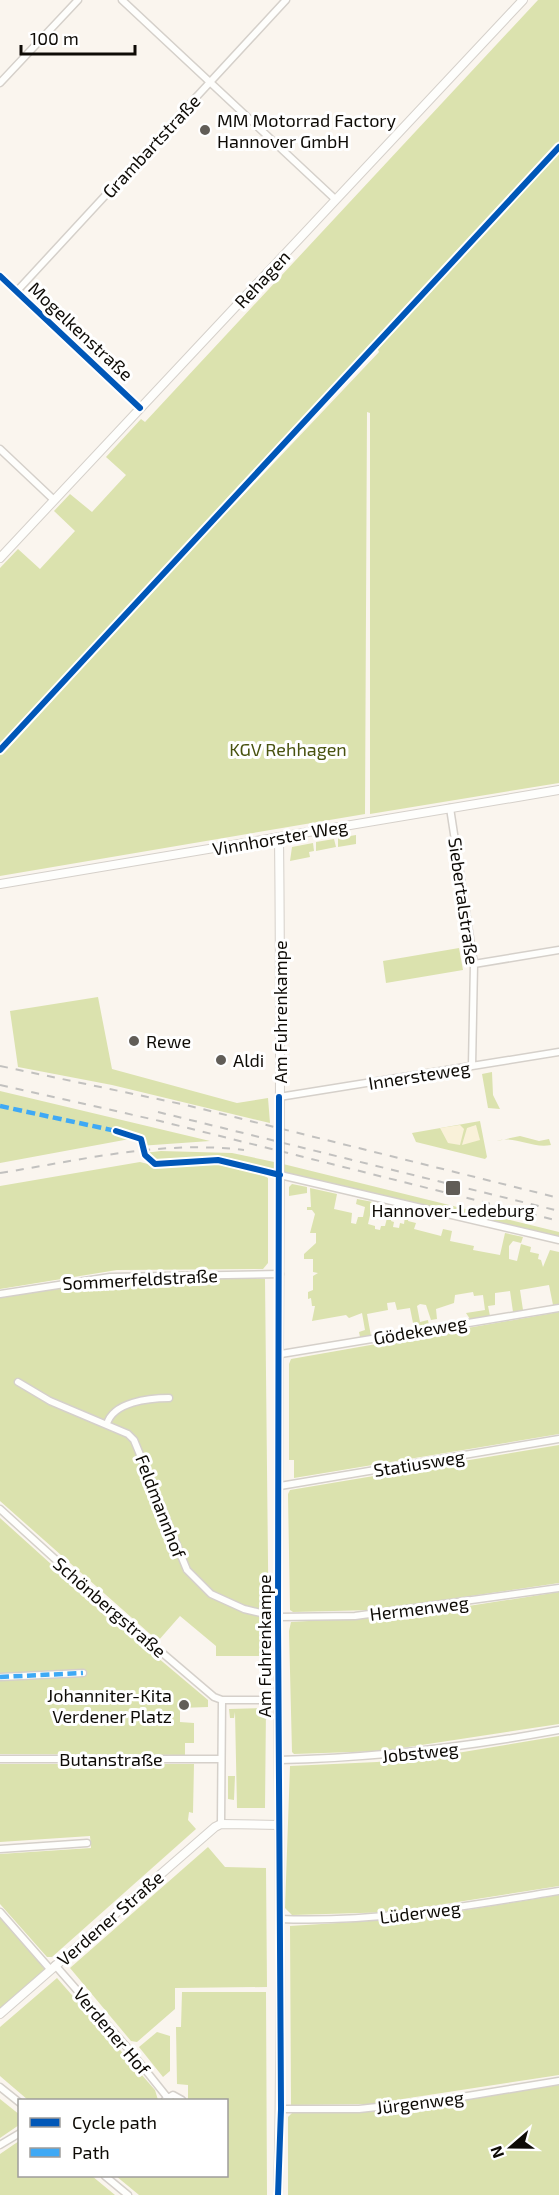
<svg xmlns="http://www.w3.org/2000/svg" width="559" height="2195" font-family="'Exo 2',sans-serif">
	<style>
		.green { fill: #dbe2ae; fill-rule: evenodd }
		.sand { fill: #f9f1d9 }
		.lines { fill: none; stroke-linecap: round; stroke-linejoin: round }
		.minor-casing { stroke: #d5d0ca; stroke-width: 9 }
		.tertiary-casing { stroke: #d5d0ca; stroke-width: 10 }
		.minor { stroke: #fefefc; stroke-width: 6 }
		.tertiary { stroke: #fefefc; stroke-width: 8 }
		.rail { stroke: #c2c1bf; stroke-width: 2; stroke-dasharray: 8 8; stroke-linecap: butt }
		.quiet { stroke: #3fa9f5; stroke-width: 4.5; stroke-dasharray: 9 4.5; stroke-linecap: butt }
		.cycleway-casing { stroke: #fff; stroke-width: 10 }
		.cycleway { stroke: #0057b8; stroke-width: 6 }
		.poi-dot { fill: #615d57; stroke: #fff; stroke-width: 2 }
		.labels { text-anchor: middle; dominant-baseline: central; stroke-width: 6; stroke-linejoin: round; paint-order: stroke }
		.poi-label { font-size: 18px; fill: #0e0b06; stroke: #fff; text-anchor: start }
		.street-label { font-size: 18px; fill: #0e0b06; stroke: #fff }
		.park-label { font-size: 18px; fill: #48520f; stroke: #fff }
	</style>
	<rect width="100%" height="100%" fill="#faf5ee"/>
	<path class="green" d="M538 0H559V141L252 475 235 496 234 505 361 371 379 352 377 347 559 150V783L370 814V413L367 412 365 814 0 876V568L18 549 40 569 75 531 54 511 70 494 92 512 126 475 106 457 141 419 145 422Z
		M356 835V844L338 847V838Z
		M334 839 336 847 316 851V842Z
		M313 843 314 851 309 852 310 857 290 861 292 847Z
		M459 948 463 970 386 983 383 961Z
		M98 997 112 1069 237 1103 268 1098 270 1123 112 1085 18 1067 10 1011Z
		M492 1072 493 1095 500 1109 488 1108 482 1074Z
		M0 1091 210 1141 139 1146 135 1138 0 1163Z
		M480 1121 487 1157 485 1159 416 1142 412 1133Z
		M520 1136 539 1141 549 1139 551 1145C532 1149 515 1135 497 1141Z
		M161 1151 232 1153 279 1163 559 1232V1240L279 1174 219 1156 150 1163 144 1153Z
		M208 1161 256 1171 268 1178V1263L263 1269 117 1270 0 1289V1186L140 1162 156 1166Z
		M292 1184 307 1187V1193L289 1196V1187Z
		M310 1188 337 1194 334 1209 352 1213 351 1223 356 1224 358 1217H363L365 1207 356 1204 357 1199 373 1202 368 1224 375 1226V1229L380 1230 381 1226H385L387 1218 383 1216 384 1211 377 1209 379 1204 410 1211 408 1221 416 1223 414 1229 441 1236 443 1229 452 1231 450 1241 474 1246 473 1250 500 1255 505 1233 523 1237 521 1243 513 1241 509 1246V1259L517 1261 521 1244 531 1247 530 1252 539 1254 538 1259 541 1260 543 1267 550 1250 559 1252V1304L553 1305 549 1285 520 1290 523 1310 513 1312 510 1291 495 1293V1305L488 1306 490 1316 470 1319 466 1313 485 1310 483 1295 474 1296 473 1292 455 1295 454 1303 436 1309 437 1319 431 1320 426 1305 420 1304 417 1306 420 1322 428 1320 429 1326 414 1328 410 1308 397 1310 395 1302 387 1303 388 1310 367 1314 371 1336 360 1337 359 1332 365 1330 362 1313 349 1318 346 1315 312 1321 315 1306H312L311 1298 308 1299V1292L313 1290V1276L318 1273 313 1272V1259H304V1254L316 1243V1233H310L315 1214 312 1210H307V1207H311ZM393 1213 405 1216 404 1224 400 1223 399 1228 393 1227 394 1222 391 1221Z
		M201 1278 265 1279 269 1656H216V1646L180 1616 158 1641 0 1501V1298L101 1281Z
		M559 1312V1434L294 1478V1460H289V1364L291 1359Z
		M559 1445V1583L374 1610 293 1612 290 1610 288 1494 290 1490Z
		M0 1518 113 1620 208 1700V1707L180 1708V1722L194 1723V1743H185V1755L0 1754Z
		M559 1592V1724L382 1751 294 1754 292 1752 289 1631 291 1622 411 1615Z
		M266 1708 265 1808H237L235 1712 234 1718H230L229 1709Z
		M559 1736V1886L394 1912 292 1915 285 1908 290 1766 377 1762 445 1755Z
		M0 1764H194L193 1813 189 1812 188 1820 196 1829 52 1957H47L0 1904V1854L91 1848 90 1836 0 1842Z
		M228 1776H235L234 1800 228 1799Z
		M208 1847 225 1867 266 1868 267 1987 175 1988V2009L137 2042 131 2041 70 1968Z
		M559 1895V2075L370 2104 291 2105 290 1926 416 1918Z
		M0 1912 50 1969 0 2014Z
		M57 1978 155 2090 158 2100H28L0 2076V2027Z
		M182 1992H266L267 2195H139L116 2176H226V2100H188V2085L177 2084 176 2027H181Z
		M157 2032 170 2036V2071L163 2077 139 2047Z
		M559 2085V2195H288V2117L292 2113H346L427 2106Z
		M0 2099 20 2115 19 2125 0 2138Z
		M19 2141 20 2176H92L115 2195H0V2154Z"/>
	<path class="sand" d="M460 1125 464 1129 460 1145 448 1143 440 1128Z
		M476 1125 480 1140 462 1145 467 1128Z"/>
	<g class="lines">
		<defs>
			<path id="minor" d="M122 0 335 199
				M0 83 78 0
				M0 276 140 408
				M17 291 286 0
				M0 449 54 500
				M450 808 474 964 472 1066
				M474 964 559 950
				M279 1097 559 1052
				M280 1175 559 1240
				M0 1294 110 1277 280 1274
				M281 1354 559 1308
				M18 1382 50 1401 128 1434 134 1440 187 1570 211 1594 244 1609 278 1617 355 1616 559 1588
				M107 1424C113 1402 149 1398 169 1398
				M280 1486 559 1439
				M0 1509 99 1599 214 1697 222 1700H278
				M0 1677 83 1673
				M0 1759H221
				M279 1760C374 1758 466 1747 559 1730
				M221 1824 222 1700
				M0 1849 87 1843
				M0 1912 50 1969
				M280 1919C374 1923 466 1906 559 1891
				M55 1965 131 2052 167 2097
				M0 2087 20 2103
				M165 2100 173 2095 182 2100
				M281 2109H359L449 2099 559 2081
				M0 2145 20 2133
				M105 2176 128 2195"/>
			<path id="tertiary" d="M0 558 523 0
				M0 884 559 790
				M0 2014 215 1827 221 1824 279 1825
				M278 2195C283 2004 278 1813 278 1622 278 1360 282 1099 279 837"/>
		</defs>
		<use href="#minor" class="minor-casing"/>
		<use href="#tertiary" class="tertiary-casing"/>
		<use href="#minor" class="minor"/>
		<use href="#tertiary" class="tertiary"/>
		<path class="rail" d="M0 1066 186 1105 559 1198
			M0 1085 160 1121 559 1221
			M158 1112 559 1211
			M0 1173C82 1160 161 1140 244 1150"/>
		<path class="quiet" d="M0 1106 116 1131
			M0 1677 83 1673"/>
		<defs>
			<path id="cycleway" d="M0 276 140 408
				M0 750 559 147
				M116 1131 141 1139 145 1155 155 1164 218 1160 280 1175
				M278 2195 281 2109 278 1617 279 1097"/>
		</defs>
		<use href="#cycleway" class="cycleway-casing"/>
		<use href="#cycleway" class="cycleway"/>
	</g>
	<g class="poi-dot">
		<circle cx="205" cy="130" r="6"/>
		<circle cx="134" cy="1041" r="6"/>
		<circle cx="221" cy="1060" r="6"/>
		<rect x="445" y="1180" width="16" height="16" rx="3"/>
		<circle cx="184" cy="1705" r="6"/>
	</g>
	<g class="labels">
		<g class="poi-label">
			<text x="217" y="120">MM Motorrad Factory<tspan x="217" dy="21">Hannover GmbH</tspan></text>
			<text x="146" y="1041">Rewe</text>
			<text x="233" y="1060">Aldi</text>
			<text x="453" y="1210" text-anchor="middle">Hannover-Ledeburg</text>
			<text x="172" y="1695" text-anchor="end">Johanniter-Kita<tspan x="172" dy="21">Verdener Platz</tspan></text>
		</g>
		<g class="street-label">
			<text transform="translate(151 146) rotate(-47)">Grambartstraße</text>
			<text transform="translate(262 279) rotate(-47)">Rehagen</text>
			<text transform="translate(81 331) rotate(43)">Mogelkenstraße</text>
			<text transform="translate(280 837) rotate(-10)">Vinnhorster Weg</text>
			<text transform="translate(464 901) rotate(82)">Siebertalstraße</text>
			<text transform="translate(280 1012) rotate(-90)">Am Fuhrenkampe</text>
			<text transform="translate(419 1075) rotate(-9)">Innersteweg</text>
			<text transform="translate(140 1279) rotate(-3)">Sommerfeldstraße</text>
			<text transform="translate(420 1330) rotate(-10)">Gödekeweg</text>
			<text transform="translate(419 1463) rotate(-9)">Statiusweg</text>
			<text transform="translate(161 1506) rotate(69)">Feldmannhof</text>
			<text transform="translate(110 1607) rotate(41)">Schönbergstraße</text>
			<text transform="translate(419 1608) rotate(-7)">Hermenweg</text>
			<text transform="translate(264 1646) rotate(-90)">Am Fuhrenkampe</text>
			<text transform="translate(420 1752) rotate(-6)">Jobstweg</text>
			<text x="111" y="1759">Butanstraße</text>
			<text transform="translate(420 1912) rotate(-7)">Lüderweg</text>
			<text transform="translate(110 1918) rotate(-41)">Verdener Straße</text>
			<text transform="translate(112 2031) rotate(50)">Verdener Hof</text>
			<text transform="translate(420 2102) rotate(-7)">Jürgenweg</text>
		</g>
		<g class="park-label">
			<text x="288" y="749">KGV Rehhagen</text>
		</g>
	</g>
	<rect x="18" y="2099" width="210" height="78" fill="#ffffff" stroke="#9f9d9b" stroke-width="1.5"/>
	<rect x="30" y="2118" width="30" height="9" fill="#0057b8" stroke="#9f9d9b" stroke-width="1.5"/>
	<text x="72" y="2129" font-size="18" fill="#0e0b06">Cycle path</text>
	<rect x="30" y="2148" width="30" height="9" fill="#3fa9f5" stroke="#9f9d9b" stroke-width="1.5"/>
	<text x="72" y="2159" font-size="18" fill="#0e0b06">Path</text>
	<g transform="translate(511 2147) rotate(250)" stroke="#ffffff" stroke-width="4.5" paint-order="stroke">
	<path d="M0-4.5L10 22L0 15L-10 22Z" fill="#0e0b06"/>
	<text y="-9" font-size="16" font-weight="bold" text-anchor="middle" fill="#0e0b06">N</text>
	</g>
	<path d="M21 45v9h114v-9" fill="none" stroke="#0e0b06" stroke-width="3"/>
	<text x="30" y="45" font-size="18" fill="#0e0b06" stroke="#ffffff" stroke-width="4.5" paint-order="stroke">100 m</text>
</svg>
